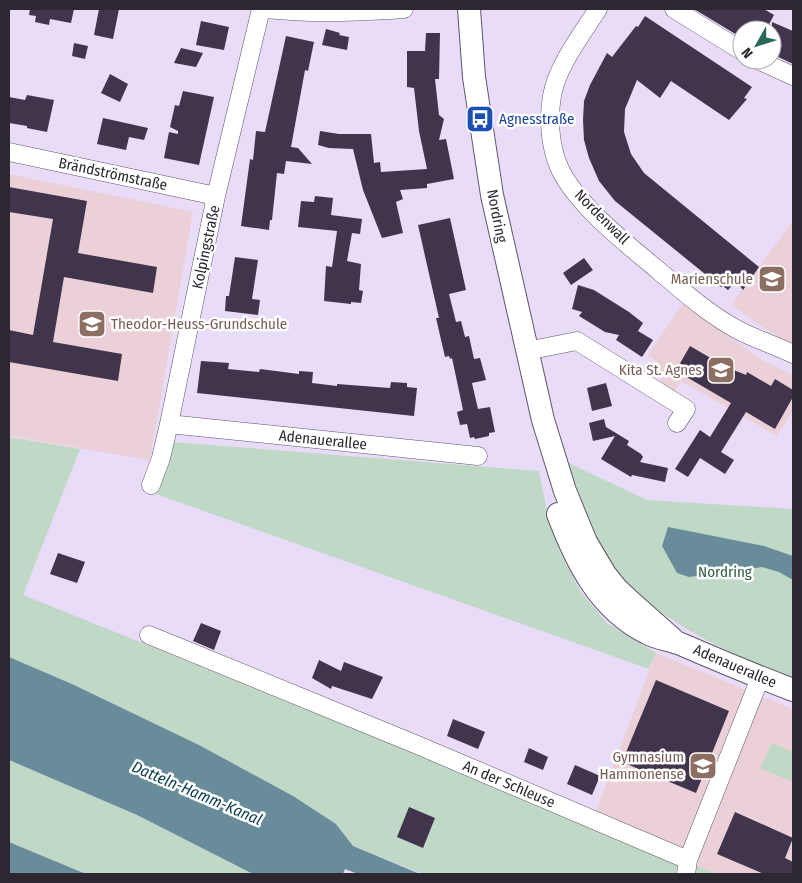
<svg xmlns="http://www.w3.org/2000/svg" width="802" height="883" font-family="'Fira Sans Condensed',sans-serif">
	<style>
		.education { fill: #ebd1d7 }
		.green { fill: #bfd9c6 }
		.water { fill: #698c9a }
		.building { fill: #41354d }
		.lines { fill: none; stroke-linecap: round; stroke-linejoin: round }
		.minor-casing { stroke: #60546c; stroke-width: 19 }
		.major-casing { stroke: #60546c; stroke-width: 24 }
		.minor { stroke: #fff; stroke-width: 18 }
		.major { stroke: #fff; stroke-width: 22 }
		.labels { text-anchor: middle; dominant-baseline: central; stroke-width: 5; stroke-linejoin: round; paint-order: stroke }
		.transit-label { font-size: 15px; fill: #164399; stroke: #fff; text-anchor: start }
		.street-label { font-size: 15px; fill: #2c2731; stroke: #fff }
		.education-label { font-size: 15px; fill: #785e54; stroke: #fff; text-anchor: end }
		.park-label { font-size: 15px; fill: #2f5f40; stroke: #fff }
		.water-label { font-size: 16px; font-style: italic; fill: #093e4f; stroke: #fff }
	</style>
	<rect width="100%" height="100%" fill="#e9dcf8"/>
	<path class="education" d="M9 174 193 212 150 460 9 436Z
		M793 221V346L758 324 731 305Z
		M683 303 760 359 793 375V410L777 436 681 381 673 394 659 383 665 375 653 366 656 361 648 355Z
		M656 653 793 709V874H717L591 824Z"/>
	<path class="green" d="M9 437 80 449 23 595 717 874H423L353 846 336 824 293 796 199 745 72 684 9 657Z
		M173 442 539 471 547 511 559 550 580 591 607 623 656 653 649 669 156 494Z
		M560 459 647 500 793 509V678C739 659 673 627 631 588 613 572 600 550 588 530 577 510 569 481 560 459Z
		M772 743 793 752V782L760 768Z
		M9 760 137 815 253 874H86L9 842Z"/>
	<path class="water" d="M668 527 764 546 793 556V580L779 572 762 567 689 577 677 573 662 546Z
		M9 657 72 684 199 745 293 796 336 824 353 846 420 874H358L345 869 343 874H253L137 815 9 760Z
		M9 842 86 874H9Z"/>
	<path class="building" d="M30 9H74L71 23 50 19 49 25 35 22 36 16 29 15Z
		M99 9H119L113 39 94 35Z
		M694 9H764L774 15 766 30H742V38Z
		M645 16 752 87 744 98 747 99 729 120 671 81 660 98 637 80 625 109 624 132 631 154 644 173 759 267 743 290 736 281 728 290 723 286 721 287 615 201 599 181 589 158 584 140 583 120 584 101 590 85 607 53 612 57 636 26 638 27Z
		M201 21 229 27 224 50 196 45Z
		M772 22 793 31V64L772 54Z
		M326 29 340 33 339 35 349 37 347 50 322 45Z
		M426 33H440L439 79H435L439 115 444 119 439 140 446 139 454 179 427 184V188L400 190 403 199 396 202 403 233 382 238 363 190 353 149 329 148 318 145 320 131 339 134H371L374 163 380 162 381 172 427 169 419 131 414 88 407 87V51H425Z
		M286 36 314 42 308 71 305 70 291 147 298 148 312 164 286 161 284 174 277 173 272 220H270L269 230 241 226 250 159 253 160 256 131 265 132Z
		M74 43 88 46 85 59 72 56Z
		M181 48 203 53 196 67 174 63Z
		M110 74 128 84 120 102 101 93Z
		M183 91 214 97 199 165 164 158 169 132 178 134V131L170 127 175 105 179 106Z
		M27 95 54 100 47 132 27 128V126L9 123V97L25 100Z
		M103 118 148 128 144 140 129 137 126 150 97 144Z
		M9 187 87 201 78 253 157 267 153 293 64 277 53 342 122 354 118 381 9 362V330L33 335 53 219 9 212Z
		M315 196 333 198 331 215 362 219 360 234 352 233 347 261 361 264 359 290 363 291 361 303 351 302V304L324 301 326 266 332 267 337 231 298 227 301 201 314 202Z
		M450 218 466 290 449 294 456 322 461 321 465 337 469 336 474 359 480 358 486 380 472 383 478 409 490 407 495 432 489 433V436L475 439 474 437 470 438 467 424 460 425 457 412 463 410 459 391 452 358 450 359 449 356 445 357 436 318H439L418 225Z
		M235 257 258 260 252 299 260 300 258 315 225 311 226 296H229Z
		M584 258 593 270 571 285 563 273Z
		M578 285 594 290 629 312 643 323 638 331 653 340 642 357 616 340 619 335 605 332 579 316 582 312 572 309Z
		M690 346 714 360V362L746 375 747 372 771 386 775 379 793 390V397L775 429 746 412 721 452 734 460 725 474 700 458 688 477 675 469 700 430 710 437 731 403 678 372 681 366 679 365Z
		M201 361 229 363 228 369 259 372 260 369 299 374V371L313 372 312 383 337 386V384L390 388 391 382 407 383V387L417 388 414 416 197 393Z
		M606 383 612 406 592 411 587 388Z
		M604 419 606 427 629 441 627 445 641 454 643 457 640 462 668 468 665 482 632 475 631 477 601 459 615 436 593 441 589 423Z
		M58 553 85 562 77 583 50 574Z
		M201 623 221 631 214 650 193 641Z
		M319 660 341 671 344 662 383 677 372 699 332 686 331 689 312 678Z
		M656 680 729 711 696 793 622 762Z
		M453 719 485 732 478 749 447 736Z
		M529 748 548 757 543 770 524 762Z
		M575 765 600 776 592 795 567 784Z
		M409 807 435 818 423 848 397 837Z
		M735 812 793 838 785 858 793 862V874H764L717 854Z"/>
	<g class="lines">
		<defs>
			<path id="minor" d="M266 9C312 14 357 12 404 9
				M598 9C582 34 557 66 552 96 548 119 550 146 559 167 576 205 627 244 659 271 684 292 708 314 738 330 755 339 775 345 793 354
				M674 9 742 51
				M758 60 793 76
				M9 152 216 196
				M526 351 577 341 686 409 677 423
				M169 424 478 456
				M151 485 161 458 169 424 216 196 261 9
				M149 635 415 744 688 860
				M686 874 688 860 760 678"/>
			<path id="major" d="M469 9 474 77 492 195 543 420 565 491 586 542 605 574 617 589 632 603 676 642
				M558 514C576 562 599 609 647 633 658 639 672 640 683 645 720 661 756 676 793 690"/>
		</defs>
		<use href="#minor" class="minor-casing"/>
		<use href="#major" class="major-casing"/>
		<use href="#minor" class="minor"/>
		<use href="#major" class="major"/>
	</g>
	<defs>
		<symbol id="bus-square" viewBox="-11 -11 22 22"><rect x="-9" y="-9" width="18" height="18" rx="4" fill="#1a4fb4" stroke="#fff"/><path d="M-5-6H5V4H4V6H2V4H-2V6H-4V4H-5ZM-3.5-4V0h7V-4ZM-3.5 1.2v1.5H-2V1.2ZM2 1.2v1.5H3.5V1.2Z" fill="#fff"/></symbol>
		<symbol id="school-square" viewBox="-11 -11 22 22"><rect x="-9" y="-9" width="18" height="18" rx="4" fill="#8d6e63" stroke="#fff"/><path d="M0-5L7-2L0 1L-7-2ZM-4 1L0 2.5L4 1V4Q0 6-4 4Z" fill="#fff"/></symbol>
	</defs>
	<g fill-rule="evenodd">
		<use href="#bus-square" x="464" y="103" width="32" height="32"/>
		<use href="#school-square" x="756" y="263" width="32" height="32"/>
		<use href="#school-square" x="76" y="308" width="32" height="32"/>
		<use href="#school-square" x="705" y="354" width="32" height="32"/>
		<use href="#school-square" x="687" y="750" width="32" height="32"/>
	</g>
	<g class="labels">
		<g class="transit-label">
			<text x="499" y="119">Agnesstraße</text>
		</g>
		<g class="street-label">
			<text transform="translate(113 174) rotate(12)">Brändströmstraße</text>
			<text transform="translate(497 216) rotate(79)">Nordring</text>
			<text transform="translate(602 217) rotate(45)">Nordenwall</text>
			<text transform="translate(206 247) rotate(-78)">Kolpingstraße</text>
			<text transform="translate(323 440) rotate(6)">Adenauerallee</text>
			<text transform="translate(735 666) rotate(23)">Adenauerallee</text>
			<text transform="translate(509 784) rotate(23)">An der Schleuse</text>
		</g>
		<g class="education-label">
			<text x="753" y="279">Marienschule</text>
			<text x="111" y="324" text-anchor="start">Theodor-Heuss-Grundschule</text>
			<text x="702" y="370">Kita St. Agnes</text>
			<text x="684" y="757">Gymnasium<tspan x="684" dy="17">Hammonense</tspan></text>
		</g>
		<g class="park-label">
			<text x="725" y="572">Nordring</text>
		</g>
		<g class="water-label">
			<text transform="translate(197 793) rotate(23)">Datteln-Hamm-Kanal</text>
		</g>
	</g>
	<rect width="802" height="883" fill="none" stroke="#2c2731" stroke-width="20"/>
	<g transform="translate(757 45) rotate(231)"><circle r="24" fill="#ffffff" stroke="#aba9ad"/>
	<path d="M0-4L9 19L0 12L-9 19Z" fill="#286959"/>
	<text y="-8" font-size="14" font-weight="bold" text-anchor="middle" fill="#2c2731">N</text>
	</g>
</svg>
